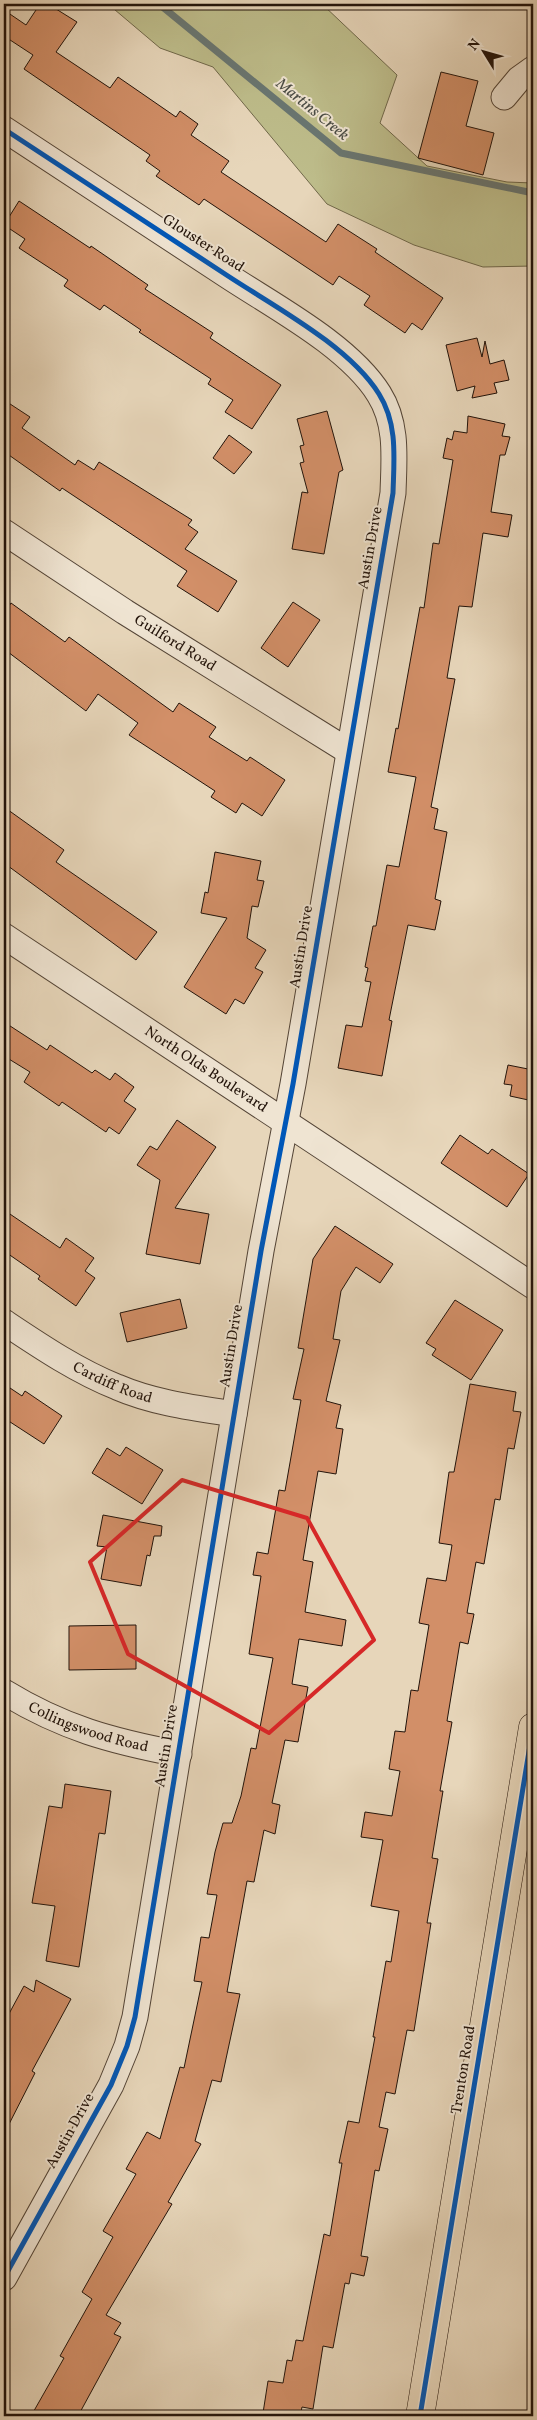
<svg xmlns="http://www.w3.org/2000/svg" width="537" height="2420" font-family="Vollkorn,serif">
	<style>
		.green { fill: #bdbc8a; stroke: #70684a }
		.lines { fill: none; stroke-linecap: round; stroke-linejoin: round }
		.stream { stroke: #697671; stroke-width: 7 }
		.building { fill: #d28f68; stroke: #22130a }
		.minor-casing { stroke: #534436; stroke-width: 27 }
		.major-casing { stroke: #22130a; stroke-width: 29 }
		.minor { stroke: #efe4d2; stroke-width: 25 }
		.major { stroke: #e7d6ba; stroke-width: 28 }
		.cycleway-casing { stroke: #efe4d2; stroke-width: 8 }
		.cycleway { stroke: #0057b8; stroke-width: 5 }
		.marked { fill: none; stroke: #d62828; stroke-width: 4; stroke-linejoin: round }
		.labels { text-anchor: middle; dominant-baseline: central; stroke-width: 4; stroke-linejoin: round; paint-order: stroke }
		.street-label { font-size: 15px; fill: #22130a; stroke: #efe4d2 }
		.water-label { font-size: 16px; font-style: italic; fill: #4b4d46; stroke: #efe4d2 }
	</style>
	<rect width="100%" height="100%" fill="#e7d6ba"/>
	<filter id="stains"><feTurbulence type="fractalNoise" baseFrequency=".004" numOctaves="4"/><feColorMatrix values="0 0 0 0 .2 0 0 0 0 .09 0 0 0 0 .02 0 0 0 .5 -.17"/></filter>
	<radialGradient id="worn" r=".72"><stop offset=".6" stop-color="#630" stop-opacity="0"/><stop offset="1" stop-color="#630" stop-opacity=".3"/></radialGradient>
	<path class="green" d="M108 4H322L397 75 380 123 427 166 507 182 533 183V266L483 267 414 245 327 204 213 67 160 48Z"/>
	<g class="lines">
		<path class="stream" d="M159 4 341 153 533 193"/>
	</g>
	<path class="building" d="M40 4H48L77 22 56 52 110 88 118 77 176 117 180 111 198 124 191 135 229 161 221 172 326 242 338 224 377 249 375 252 443 298 422 330 412 323 405 333 364 305 370 296 339 276 333 285 204 199 199 205 156 176 160 171 146 161 150 155 24 69 33 55 4 36V10L26 25Z
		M441 72 478 81 466 126 494 133 483 175 418 158Z
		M19 201 90 248 91 246 148 285 145 289 213 333 210 338 281 385 252 429 225 412 233 400 208 384 211 379 139 332 141 330 104 305 100 310 64 286 68 280 19 248 25 239 4 225Z
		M477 338 482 357 485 341 490 364 504 360 509 380 494 383 497 393 472 398 475 386 457 391 446 345Z
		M4 400 30 417 22 428 75 465 78 460 94 470 99 462 192 520 188 525 198 532 185 549 237 581 218 612 177 586 187 571 62 488 60 491 6 453 4 456Z
		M327 411 343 470 339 472 324 554 292 549 302 492 308 493 300 463 304 462 300 446 304 445 297 419Z
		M468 416 505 424 502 436 510 437 505 455H500L491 512 512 515 508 537 483 533 472 607 459 606 447 678 455 679 431 807 438 809 434 829 447 832 435 899 441 901 435 930 408 925 389 1020 392 1021 382 1076 338 1068 346 1025 362 1027 371 982 365 981 368 968 365 967 373 926H376L387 865 399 867 416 777 388 772 396 728 398 729 420 607 424 608 433 543 439 544 453 460 443 458 447 438 452 440 454 431 467 433Z
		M229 435 252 452 234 474 213 458Z
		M293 602 320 620 288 667 261 648Z
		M11 603 65 642 69 637 173 712 179 703 216 727 209 737 247 761 250 757 285 780 262 816 242 803 236 813 211 797 215 791 129 735 138 723 98 694 86 711 4 649V614Z
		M4 807 64 850 56 862 157 932 136 960 4 863Z
		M215 852 261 861 257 880 264 881 258 907 252 906 247 938 266 950 255 968 263 972 244 1004 235 999 226 1014 184 987 227 918 201 913 205 892 208 893Z
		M4 1022 47 1050 50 1045 92 1073 95 1070 110 1080 115 1073 134 1087 124 1101 136 1109 119 1134 109 1127 106 1132 62 1102 59 1106 24 1082 30 1072 4 1056Z
		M508 1065 533 1070V1101L510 1096 512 1085 504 1084Z
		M177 1120 216 1147 175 1208 209 1214 200 1264 146 1254 160 1180 137 1165 150 1146 157 1150Z
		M460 1135 488 1154 492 1149 529 1174 507 1207 441 1163Z
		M4 1210 60 1248 66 1238 94 1258 85 1271 95 1278 76 1306 38 1279 40 1276 4 1251Z
		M335 1226 393 1264 380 1283 356 1267 341 1291 333 1339 340 1340 326 1401 341 1405 336 1428 343 1429 336 1474 318 1471 303 1560 313 1562 305 1612 346 1620 342 1646 299 1639 292 1684 308 1687 298 1742 285 1740 272 1803 280 1805 275 1834 264 1830 254 1882 247 1881 227 1992 240 1994 221 2082 212 2080 195 2141 201 2144 168 2202 172 2204 106 2315 121 2323 114 2334 121 2337 78 2416H31L64 2358 60 2356 92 2299 82 2292 113 2237 103 2231 136 2174 126 2169 147 2132 160 2139 180 2067 184 2068 202 1982 194 1981 201 1937 209 1938 217 1895 207 1894 215 1852 223 1823H232L241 1796 251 1748 256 1749 273 1658 249 1654 261 1576 253 1575 257 1552 268 1554 279 1490 285 1491 301 1400 293 1399 304 1349 298 1348 313 1259Z
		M180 1299 187 1328 127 1342 120 1313Z
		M455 1300 503 1330 471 1380 432 1355 436 1349 426 1343Z
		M4 1384 22 1396 25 1391 62 1416 44 1444 4 1418Z
		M470 1384 516 1392 513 1411 521 1412 514 1449 508 1448 500 1500 495 1499 484 1564 476 1562 467 1613 474 1614 468 1644 460 1642 447 1721 452 1722 440 1791H443L432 1858 438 1859 427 1923H431L414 2031 407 2030 395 2094 386 2092 379 2127 388 2129 379 2171 375 2170 361 2256 368 2257 364 2276 351 2273 349 2284 345 2283 333 2348 323 2346 313 2409 302 2407 300 2416 263 2413 268 2381 283 2383 287 2360 292 2361 296 2340 303 2341 324 2234 330 2236 342 2163H339L348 2121 359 2123 375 2037H373L386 1961 391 1962 399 1911 371 1906 383 1840 361 1837 365 1812 392 1816 400 1771 389 1769 395 1731 405 1732 411 1690 418 1691 429 1625 419 1623 427 1578 446 1581 452 1545 439 1543 449 1472H454Z
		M126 1447 163 1470 142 1504 92 1473 107 1448 120 1456Z
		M103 1515 162 1526 161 1536H154L150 1556 147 1555 141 1586 101 1579 107 1547 97 1546Z
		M136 1625V1669L69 1670V1626Z
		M65 1784 111 1791 105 1834 99 1833 79 1967 46 1961 55 1906 32 1903 49 1806 62 1808Z
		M36 1980 71 1999 32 2071 35 2073 4 2134V2023L24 1986 34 1992Z"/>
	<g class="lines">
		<defs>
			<g id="minor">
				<path d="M504 97 519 79 533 69"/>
				<path d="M4 129C79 178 153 227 228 276 275 307 349 346 379 394 398 424 394 459 393 493L293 1084 261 1251 135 2017 127 2046 111 2085 4 2278"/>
				<path id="s1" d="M4 532 125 612 348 751"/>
				<path id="s2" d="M4 936 533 1286"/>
				<path id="s3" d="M4 1322C40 1346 77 1371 117 1387 154 1403 195 1408 234 1414"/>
				<path id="s4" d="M4 1692C63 1728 111 1741 179 1754"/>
			</g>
			<path id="major" d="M420 2416 533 1727"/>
		</defs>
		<use href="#minor" class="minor-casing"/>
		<use href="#major" class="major-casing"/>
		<use href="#minor" class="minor"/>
		<use href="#major" class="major"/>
		<defs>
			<path id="cycleway" d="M4 129C79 178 153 227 228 276 275 307 349 346 379 394 398 424 394 459 393 493L293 1084 261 1251 135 2017 127 2046 111 2085 4 2278
				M420 2416 533 1727"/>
		</defs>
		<use href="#cycleway" class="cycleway-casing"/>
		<use href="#cycleway" class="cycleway"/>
	</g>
	<path class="marked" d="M182 1480 307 1518 374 1640 269 1733 128 1654 90 1562Z"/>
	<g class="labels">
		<g class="street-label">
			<text transform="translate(203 244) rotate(33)">Glouster Road</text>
			<text transform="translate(371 548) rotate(-80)">Austin Drive</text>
			<text stroke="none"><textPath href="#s1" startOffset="204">Guilford Road</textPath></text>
			<text transform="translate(302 947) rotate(-81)">Austin Drive</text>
			<text stroke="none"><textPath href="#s2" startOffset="242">North Olds Boulevard</textPath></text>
			<text transform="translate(232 1346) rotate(-81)">Austin Drive</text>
			<text stroke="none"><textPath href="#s3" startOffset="125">Cardiff Road</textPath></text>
			<text stroke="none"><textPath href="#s4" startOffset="92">Collingswood Road</textPath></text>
			<text transform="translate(167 1746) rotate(-81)">Austin Drive</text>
			<text transform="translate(464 2070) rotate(-81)">Trenton Road</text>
			<text transform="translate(71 2131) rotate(-61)">Austin Drive</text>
		</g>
		<g class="water-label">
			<text transform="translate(312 110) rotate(39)">Martins Creek</text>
		</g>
	</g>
	<rect width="537" height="2420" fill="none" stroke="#e7d6ba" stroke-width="20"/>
	<rect x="5" y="5" width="527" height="2410" fill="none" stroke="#22130a" stroke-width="2.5"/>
	<rect x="10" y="10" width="517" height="2400" fill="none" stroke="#22130a"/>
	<g transform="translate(484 52) rotate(307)" stroke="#efe4d2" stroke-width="4" paint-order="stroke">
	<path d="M0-4L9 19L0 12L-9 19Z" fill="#22130a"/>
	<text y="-8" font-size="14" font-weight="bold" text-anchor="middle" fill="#22130a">N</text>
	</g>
	<rect width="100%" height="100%" filter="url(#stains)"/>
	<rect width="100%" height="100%" fill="url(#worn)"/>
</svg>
